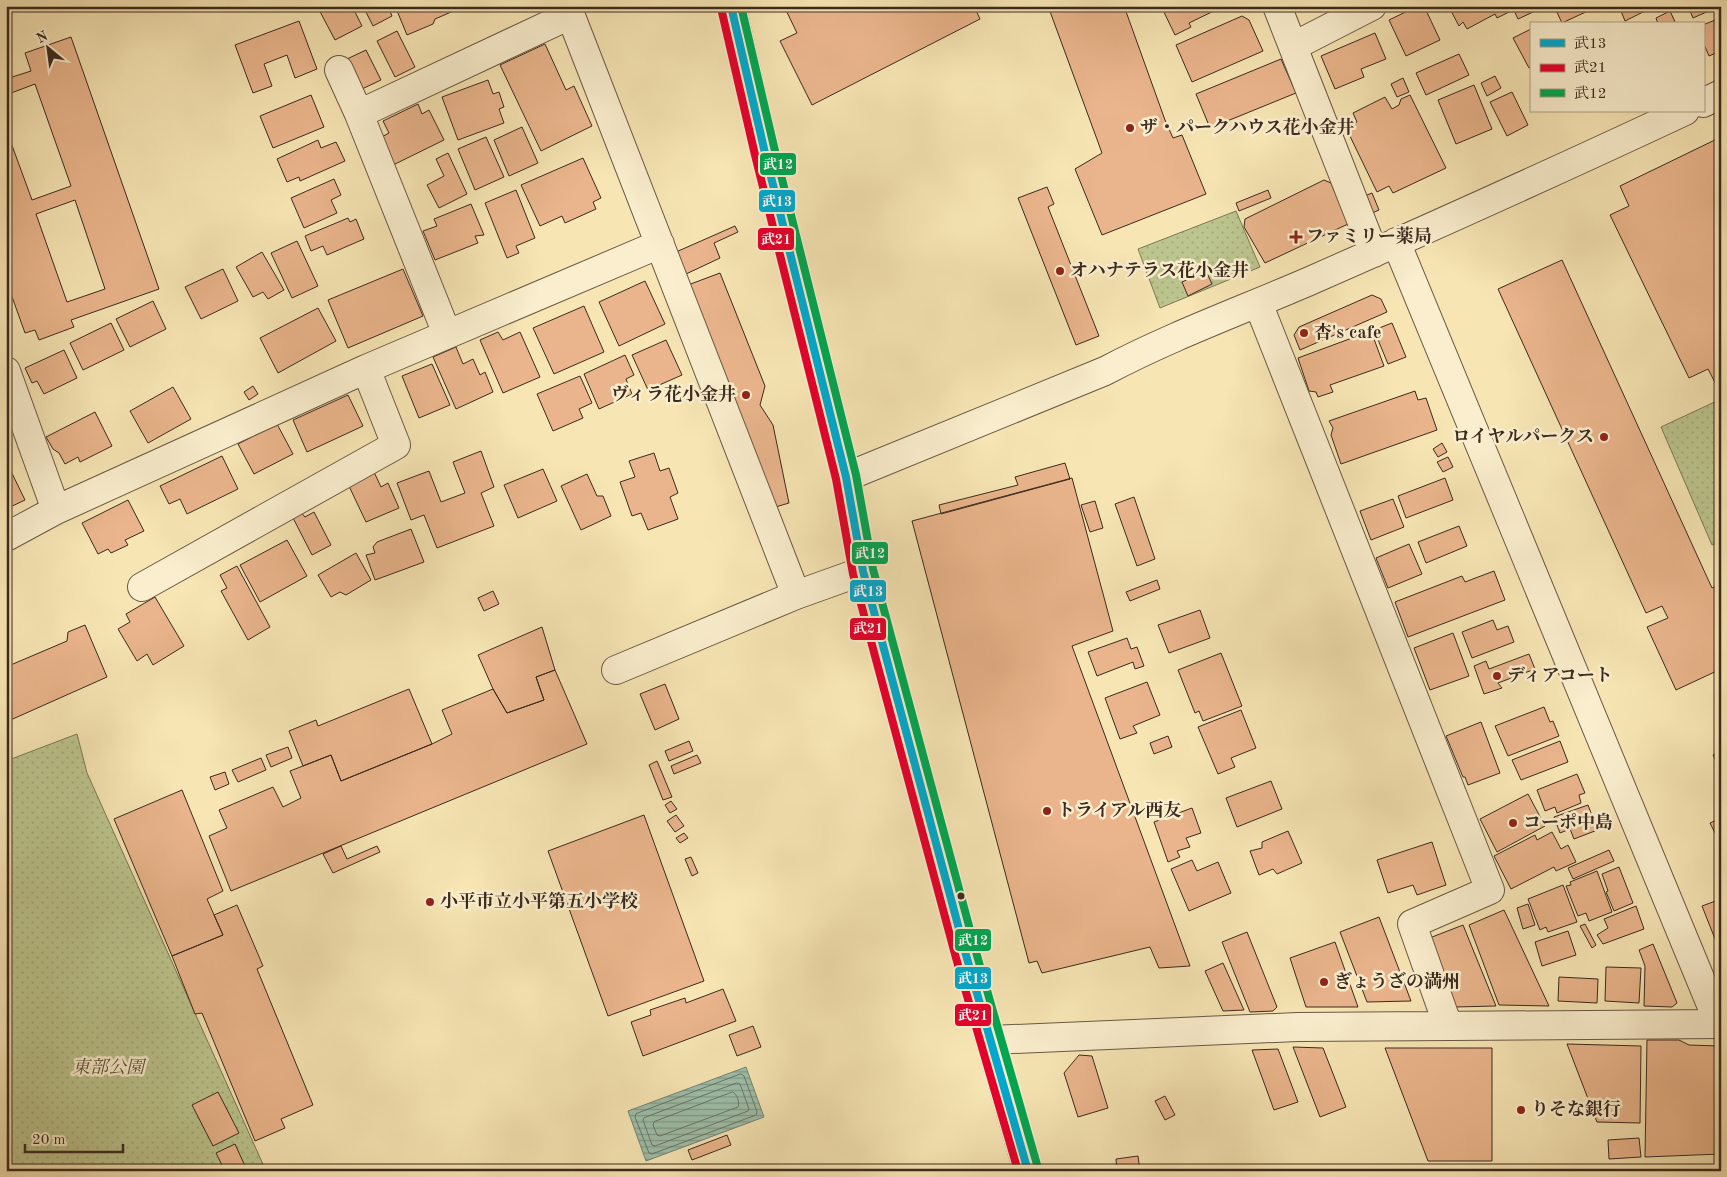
<svg xmlns="http://www.w3.org/2000/svg" width="1727" height="1177" font-family="'Old Standard TT','Noto Serif JP',serif">
	<style>
		.green { fill: url(#green-dots); stroke: #7c7856 }
		.water { fill: url(#water-rules); stroke: #768372 }
		.lines { fill: none; stroke-linecap: round; stroke-linejoin: round }
		.shore { stroke: #6c7464; stroke-width: 1 }
		.building { fill: #eab58c; stroke: #3b2a1f; fill-rule: evenodd }
		.street-casing { stroke: #6a5944; stroke-width: 30 }
		.secondary-casing { stroke: #3b2a1f; stroke-width: 30 }
		.primary-casing { stroke: #3b2a1f; stroke-width: 30 }
		.street { stroke: #faeece; stroke-width: 28 }
		.secondary { stroke: #faeece; stroke-width: 28 }
		.primary { stroke: #ecc27a; stroke-width: 28 }
		.bus-1-casing { stroke: #faeece; stroke-width: 11 }
		.bus-2-casing { stroke: #faeece; stroke-width: 11 }
		.bus-3-casing { stroke: #faeece; stroke-width: 11 }
		.bus-1 { stroke: #00a9ce; stroke-width: 8 }
		.bus-2 { stroke: #e4002b; stroke-width: 8 }
		.bus-3 { stroke: #00a651; stroke-width: 8 }
		.poi-dot { fill: #8f2418; stroke: #faeece; stroke-width: 2 }
		.bus-dot { fill: #3b2a1f; stroke: #faeece; stroke-width: 2 }
		.labels { text-anchor: middle; dominant-baseline: central; stroke-width: 5; stroke-linejoin: round; paint-order: stroke }
		.poi-label { font-size: 18px; font-weight: bold; fill: #3b2a1f; stroke: #faeece; text-anchor: start }
		.park-label { font-size: 18px; font-style: italic; fill: #5b513b; stroke: #faeece }
		.line-badge { stroke: #faeece; stroke-width: 2 }
		.badge-label { font-size: 14px; text-anchor: middle; font-weight: bold; fill: #fff }
	</style>
	<defs>
		<pattern id="green-dots" width="8" height="8" patternUnits="userSpaceOnUse" patternTransform="scale(1.25)"><rect width="8" height="8" fill="#bcc58e"/><path d="M2 2h.1M6 6h.1" fill="none" stroke="#a2a97a" stroke-width="1.8" stroke-linecap="round"/></pattern>
		<pattern id="water-rules" width="6" height="5" patternUnits="userSpaceOnUse" patternTransform="scale(1.25)"><rect width="6" height="5" fill="#9dbfaa"/><path d="M0 2.5h6" fill="none" stroke="#819b8a"/></pattern>
	</defs>
	<rect width="100%" height="100%" fill="#f7e5b4"/>
	<filter id="stains"><feTurbulence type="fractalNoise" baseFrequency=".004" numOctaves="4"/><feColorMatrix values="0 0 0 0 .2 0 0 0 0 .09 0 0 0 0 .02 0 0 0 .5 -.17"/></filter>
	<radialGradient id="worn" r=".72"><stop offset=".6" stop-color="#630" stop-opacity="0"/><stop offset="1" stop-color="#630" stop-opacity=".3"/></radialGradient>
	<path class="green" d="M1236 211 1260 267 1160 308 1138 249Z
		M1721 399V541L1712 545 1661 427Z
		M77 734 87 773 266 1171H6V761Z"/>
	<path class="water" d="M746 1067 764 1117 646 1161 628 1111Z"/>
	<g class="lines">
		<path class="shore" d="M741 1074 744 1076 757 1112 756 1115 652 1154 649 1153 635 1117 636 1114Z
			M737 1083 740 1084 749 1109 748 1111 655 1146 652 1145 643 1120 644 1118Z
			M733 1092C737 1094 740 1103 738 1107L660 1136 657 1135 653 1125 654 1122Z"/>
	</g>
	<path class="building" d="M317 6H352L362 26 335 40Z
		M363 6H388L392 16 373 26Z
		M395 6H465L435 19 433 24 407 35Z
		M784 6H974L980 19 812 105 780 41 797 33Z
		M1048 6H1124L1165 120 1173 138 1182 135 1206 194 1102 235 1075 169 1102 153Z
		M1167 6H1222V7L1189 23 1191 27 1175 35 1162 8Z
		M1418 6H1424L1440 40 1406 56 1389 20Z
		M1454 6H1509L1511 11 1497 18 1495 14 1467 29 1463 22 1459 26 1450 9Z
		M1512 6H1546L1518 19Z
		M1554 6H1588L1590 10 1562 23Z
		M1619 6H1645L1647 10 1625 21Z
		M1688 6H1710L1711 10 1693 18Z
		M1670 11 1676 24H1658L1656 18Z
		M1242 16 1249 20 1263 51 1192 82 1176 45Z
		M1720 18 1721 51 1709 56 1703 42V25Z
		M299 21 317 69 295 78 287 55 264 64 272 86 253 93 235 45Z
		M1531 29V67L1529 68 1513 38Z
		M397 31 415 67 395 77 377 41Z
		M1375 33 1386 59 1361 69 1364 77 1335 89 1321 56Z
		M71 37 159 289 71 320 74 327 39 340 35 330 25 333 6 280V129L32 200 71 186 35 84 6 95V79L31 71 25 53ZM75 200 105 289 67 302 36 214Z
		M545 44 566 90 574 86 592 126 541 151 500 65Z
		M366 50 381 80 362 89 347 59Z
		M1459 54 1469 75 1426 95 1416 73Z
		M1281 59 1296 93 1210 128 1196 94Z
		M1495 76 1501 88 1487 96 1481 83Z
		M1403 78 1409 92 1397 97 1391 84Z
		M488 80 493 94 499 92 504 107 499 109 504 123 458 140 442 97Z
		M1474 85 1492 129 1456 144 1438 100Z
		M1512 92 1528 125 1507 136 1490 102Z
		M311 95 324 127 273 148 260 116Z
		M1410 95 1446 168 1393 193 1389 186 1377 192 1346 128 1357 122 1353 113 1385 97 1392 109 1399 105 1401 99Z
		M418 104 422 114 429 110 444 140 391 166 378 139 389 133 383 121Z
		M522 127 538 163 509 176 494 140Z
		M486 137 504 177 475 190 458 149Z
		M1721 137V394L1708 369 1689 378 1610 215 1629 206 1620 186Z
		M318 140 321 148 336 142 345 161 300 181 299 177 287 182 277 159Z
		M448 153 467 194 439 208 427 185 444 176 436 159Z
		M583 158 601 198 593 202 596 209 565 223 562 216 540 226 521 185Z
		M334 179 341 195 331 200 337 213 304 228 291 198Z
		M1324 180 1331 183 1348 224 1265 263 1244 227 1245 219Z
		M1047 187 1054 204 1048 207 1099 336 1076 345 1018 198Z
		M516 190 535 238 516 246 519 253 507 258 485 203Z
		M1268 190 1271 198 1239 211 1236 203Z
		M1372 193 1379 210 1370 214 1362 197Z
		M471 204 484 235 475 236 478 243 435 260 423 231 437 226 434 219Z
		M348 218 350 222 356 219 364 239 327 255 323 246 311 251 305 236Z
		M735 226 738 232 714 243 720 258 686 274 676 252Z
		M297 241 318 286 292 298 271 253Z
		M262 252 284 290 268 299 263 292 253 297 236 267Z
		M1562 260 1712 588 1721 584V669L1676 690 1647 627 1668 618 1662 606 1646 613 1498 289Z
		M223 269 238 301 201 319 185 287Z
		M403 269 423 316 348 348 328 300Z
		M1206 271 1212 284 1188 296 1182 282Z
		M720 273 765 386 760 405 773 425 789 503 772 508 688 285Z
		M645 281 665 324 619 346 599 302Z
		M1372 295 1381 299 1387 312 1300 350 1294 335 1299 327Z
		M153 301 166 329 130 347 116 319Z
		M584 306 604 352 554 374 533 328Z
		M318 308 336 341 278 373 260 338Z
		M111 323 124 350 83 370 70 343Z
		M1392 323 1406 357 1388 364 1374 330Z
		M1371 331 1384 366 1330 385 1333 392 1318 397 1316 392 1309 391 1298 358Z
		M498 332 503 340 520 332 540 377 503 393 480 340Z
		M666 340 682 375 648 390 632 355Z
		M456 347 463 364 473 359 480 375 485 372 493 392 456 409 433 357Z
		M64 350 77 378 44 394 37 381 32 383 25 368Z
		M625 355 634 375 626 379 632 394 599 409 584 374Z
		M432 364 450 405 419 418 402 376Z
		M580 376 592 403 579 409 583 418 553 431 537 394Z
		M253 386 258 394 249 400 244 392Z
		M173 387 191 419 148 443 130 411Z
		M1415 391 1418 400 1426 398 1437 430 1341 464 1331 435 1333 428 1329 421Z
		M348 395 363 426 307 452 293 420Z
		M95 412 112 446 80 462 78 457 65 464 59 453 53 449 46 437Z
		M277 424 293 454 254 474 238 444Z
		M1442 443 1447 452 1438 457 1433 449Z
		M481 451 494 487 481 493 494 526 437 548 424 515 411 520 397 483 429 471 441 502 465 493 453 462Z
		M654 453 660 471 669 468 678 493 670 497 678 519 648 530 641 513 632 516 620 482 635 477 629 461Z
		M222 456 238 489 187 514 180 499 169 504 160 486Z
		M1448 457 1453 467 1443 472 1437 462Z
		M6 463H7L25 500 6 509Z
		M1065 463 1070 479 941 514 939 505 1018 485 1015 477Z
		M543 469 557 501 518 518 504 485Z
		M374 472 381 487 388 483 399 508 366 522 348 484Z
		M587 474 597 496H603L611 516 581 530 561 486Z
		M1072 478 1113 631 1072 646 1190 966 1159 968 1150 947 1042 973 1037 961 1029 963 912 521Z
		M1445 478 1453 500 1406 518 1398 496Z
		M1134 497 1155 559 1137 566 1115 504Z
		M1393 499 1404 527 1371 540 1360 511Z
		M128 500 144 531 125 540 128 545 111 553 108 549 98 554 82 523Z
		M1095 501 1103 528 1090 532 1081 505Z
		M299 510 305 517 314 512 331 545 312 555 291 514Z
		M1459 526 1467 546 1426 563 1418 542Z
		M411 529 424 562 375 580 366 555 375 553 373 547 377 542Z
		M287 540 307 576 260 602 240 565Z
		M1409 544 1422 574 1388 588 1376 558Z
		M356 553 371 580 346 595 340 592 331 597 318 575Z
		M237 566 270 627 248 640 221 591 227 588 220 575Z
		M1494 571 1505 600 1408 637 1395 602 1462 576 1465 582Z
		M1157 580 1160 589 1130 601 1126 592Z
		M493 591 499 604 484 611 478 598Z
		M155 597 184 646 153 665 147 654 137 661 118 629 130 622 126 614Z
		M1200 610 1210 638 1169 653 1158 625Z
		M1493 620 1497 630 1508 626 1514 642 1472 658 1462 632Z
		M85 625 107 677 6 722V667L67 641 68 632Z
		M542 627 555 670 536 677 544 700 507 713 493 689 478 655Z
		M1453 633 1469 676 1430 690 1414 648Z
		M1127 638 1131 649 1137 647 1144 666 1135 669 1133 662 1097 676 1088 652Z
		M1221 653 1242 706 1203 721 1199 711 1195 713 1178 670Z
		M1529 654 1535 669 1498 683 1502 688 1484 694 1474 666 1486 661 1489 669Z
		M555 670 587 744 231 891 209 836 227 828 219 810 273 787 283 807 301 798 290 771 331 755 341 781 432 744 452 734 442 710 493 689 507 713 544 700 536 677Z
		M1147 682 1160 715 1133 726 1137 733 1120 739 1105 698Z
		M665 684 679 719 655 730 640 694Z
		M409 689 432 744 341 781 331 755 303 766 289 731 316 720 318 726Z
		M1544 707 1550 722 1553 721 1559 736 1508 756 1495 726Z
		M1241 710 1256 748 1231 758 1235 767 1218 774 1198 727Z
		M1481 722 1500 773 1468 785 1465 777H1463L1446 736Z
		M1168 736 1172 747 1154 754 1150 743Z
		M689 741 693 751 669 761 665 751Z
		M1560 741 1568 762 1521 780 1512 760Z
		M288 747 292 758 271 767 266 755Z
		M1721 751V771L1713 755Z
		M697 755 701 763 674 774 671 766Z
		M261 758 266 770 238 782 232 770Z
		M657 761 672 797 663 800 649 765Z
		M225 772 229 784 215 790 210 777Z
		M1577 774 1585 793 1579 795 1581 803 1557 813 1555 807 1545 811 1537 790Z
		M1271 781 1282 809 1237 827 1226 798Z
		M182 790 223 891 207 899 223 935 172 956 114 819Z
		M1528 794 1545 826 1497 852 1480 819Z
		M671 801 677 809 670 813 665 805Z
		M1588 805 1593 818 1595 817 1600 829 1574 839 1570 829 1560 833 1554 817Z
		M1192 808 1201 833 1186 838 1190 847 1177 851 1180 857 1168 862 1154 822Z
		M644 815 704 981 608 1016 548 851Z
		M676 815 684 826 675 832 667 821Z
		M1721 818V841H1719L1710 823Z
		M1288 831 1302 863 1277 874 1273 869 1259 875 1250 851 1262 848V842Z
		M1552 832 1561 849 1568 845 1576 862 1556 871 1554 867 1511 889 1494 856 1535 835 1537 840Z
		M684 833 688 838 680 843 676 838Z
		M1432 842 1446 885 1417 895 1413 885 1388 893 1377 860Z
		M341 846 347 859 377 846 380 852 333 873 323 854Z
		M1609 850 1614 861 1573 879 1568 868Z
		M691 857 698 873 692 876 685 859Z
		M1192 860 1197 871 1218 862 1231 893 1189 911 1171 869Z
		M1619 867 1633 903 1614 911 1606 892 1608 891 1602 874Z
		M1597 871 1612 912 1589 921 1586 913 1578 916 1566 886 1571 885 1570 882Z
		M1563 885 1577 922 1548 932 1546 927 1540 930 1528 899Z
		M1721 899V944H1717L1702 906Z
		M1528 904 1535 925 1523 929 1517 908Z
		M237 905 263 966 257 969 313 1105 281 1119 285 1128 255 1141 202 1013 195 1014 172 956 223 935 214 915Z
		M1636 906 1644 929 1603 944 1597 935 1608 928 1604 919Z
		M1504 910 1549 1006 1499 1005 1469 925Z
		M1379 917 1411 1001 1367 1002 1340 932Z
		M1585 924 1596 945 1592 948 1580 926Z
		M1463 925 1496 1006 1455 1007 1427 939Z
		M1568 931 1576 955 1542 966 1535 942Z
		M1247 932 1277 1007 1273 1011 1250 1012 1222 942Z
		M1335 942 1358 1007H1306L1290 958Z
		M1653 944 1677 1003 1672 1007 1644 1006 1645 966 1639 950Z
		M1223 963 1244 1010 1223 1011 1205 971Z
		M1606 967 1641 968 1639 1003 1605 1001Z
		M1559 977 1598 979 1597 1003 1558 1001Z
		M723 989 736 1021 643 1056 631 1022 651 1015 650 1010 685 998 686 1003Z
		M753 1026 761 1047 737 1056 729 1035Z
		M1647 1040H1679L1689 1045 1719 1046V1050H1721V1154L1645 1157Z
		M1567 1044 1641 1046 1640 1123 1597 1122Z
		M1293 1047 1323 1048 1346 1107 1320 1117Z
		M1385 1048H1492V1161H1428Z
		M1278 1049 1298 1102 1274 1110 1252 1050Z
		M1079 1055 1092 1056 1108 1108 1078 1117 1064 1073Z
		M218 1092 239 1133 213 1146 192 1105Z
		M1165 1096 1175 1115 1165 1120 1155 1101Z
		M727 1135 731 1145 692 1160 688 1150Z
		M1639 1138 1641 1157 1609 1159 1608 1140Z
		M235 1144 245 1166 235 1171H225L216 1153Z
		M1138 1156 1140 1171H1117L1116 1159Z"/>
	<g class="lines">
		<defs>
			<path id="street" d="M567 6 796 595
				M1277 6 1374 253
				M1294 46 1372 6
				M339 70 359 114 447 334
				M1703 103 1721 94
				M359 114 570 15
				M1258 303 1490 890 1412 924 1448 1026
				M6 371 56 510
				M846 477 1105 371C1171 336 1243 310 1312 280 1437 225 1561 169 1685 111
				M6 537 56 510 366 369 660 244
				M142 587 396 445 366 369
				M616 670 796 595 863 571
				M991 1040 1298 1027 1719 1024 1396 242"/>
			<path id="secondary" d="M1719 1024H1721"/>
			<path id="primary" d="M731 6 765 153 846 477 863 571 966 955 1028 1171"/>
		</defs>
		<use href="#street" class="street-casing"/>
		<use href="#secondary" class="secondary-casing"/>
		<use href="#primary" class="primary-casing"/>
		<use href="#street" class="street"/>
		<use href="#secondary" class="secondary"/>
		<use href="#primary" class="primary"/>
		<defs>
			<path id="bus-1" d="M731 6 765 153 846 477 863 571 966 955 1028 1171"/>
			<path id="bus-2" d="M721 8 755 155 836 479 853 574 956 958 1018 1171"/>
			<path id="bus-3" d="M741 6 775 151 856 475 873 569 976 952 1038 1168"/>
		</defs>
		<use href="#bus-1" class="bus-1-casing"/>
		<use href="#bus-2" class="bus-2-casing"/>
		<use href="#bus-3" class="bus-3-casing"/>
		<use href="#bus-1" class="bus-1"/>
		<use href="#bus-2" class="bus-2"/>
		<use href="#bus-3" class="bus-3"/>
	</g>
	<g class="poi-dot">
		<circle cx="1130" cy="128" r="5"/>
		<path d="M1293.5 229.5h5v5h5v5h-5v5h-5v-5h-5v-5h5z"/>
		<circle cx="1060" cy="271" r="5"/>
		<circle cx="1304" cy="333" r="5"/>
		<circle cx="746" cy="395" r="5"/>
		<circle cx="1604" cy="437" r="5"/>
		<circle cx="1497" cy="676" r="5"/>
		<circle cx="1047" cy="811" r="5"/>
		<circle cx="1513" cy="823" r="5"/>
		<circle cx="430" cy="902" r="5"/>
		<circle cx="1324" cy="982" r="5"/>
		<circle cx="1521" cy="1110" r="5"/>
	</g>
	<circle class="bus-dot" cx="961" cy="896" r="4.5"/>
	<g class="labels">
		<g class="poi-label">
			<text x="1140" y="128">ザ・パークハウス花小金井</text>
			<text x="1306" y="237">ファミリー薬局</text>
			<text x="1070" y="271">オハナテラス花小金井</text>
			<text x="1314" y="333">杏's cafe</text>
			<text x="736" y="395" text-anchor="end">ヴィラ花小金井</text>
			<text x="1594" y="437" text-anchor="end">ロイヤルパークス</text>
			<text x="1507" y="676">ディアコート</text>
			<text x="1057" y="811">トライアル西友</text>
			<text x="1523" y="823">コーポ中島</text>
			<text x="440" y="902">小平市立小平第五小学校</text>
			<text x="1334" y="982">ぎょうざの満州</text>
			<text x="1531" y="1110">りそな銀行</text>
		</g>
		<g class="park-label">
			<text x="108" y="1068">東部公園</text>
		</g>
	</g>
	<g class="line-badge">
		<rect x="759" y="152" width="38" height="24" rx="5" fill="#00a651"/>
		<rect x="758" y="189" width="38" height="24" rx="5" fill="#00a9ce"/>
		<rect x="757" y="227" width="38" height="24" rx="5" fill="#e4002b"/>
		<rect x="851" y="541" width="38" height="24" rx="5" fill="#00a651"/>
		<rect x="849" y="579" width="38" height="24" rx="5" fill="#00a9ce"/>
		<rect x="849" y="617" width="38" height="24" rx="5" fill="#e4002b"/>
		<rect x="954" y="928" width="38" height="24" rx="5" fill="#00a651"/>
		<rect x="954" y="966" width="38" height="24" rx="5" fill="#00a9ce"/>
		<rect x="954" y="1003" width="38" height="24" rx="5" fill="#e4002b"/>
	</g>
	<g class="badge-label">
		<text x="778" y="169">武12</text>
		<text x="777" y="206">武13</text>
		<text x="776" y="244">武21</text>
		<text x="870" y="558">武12</text>
		<text x="868" y="596">武13</text>
		<text x="868" y="633">武21</text>
		<text x="973" y="945">武12</text>
		<text x="973" y="983">武13</text>
		<text x="973" y="1020">武21</text>
	</g>
	<rect width="1727" height="1177" fill="none" stroke="#f7e5b4" stroke-width="25"/>
	<rect x="8" y="8" width="1712" height="1162" fill="none" stroke="#3b2a1f" stroke-width="2.5"/>
	<rect x="12" y="12" width="1702" height="1152" fill="none" stroke="#3b2a1f"/>
	<rect x="1530" y="22" width="175" height="90" fill="#faeece" stroke="#aea088"/>
	<rect x="1540" y="39" width="25" height="8" fill="#00a9ce" stroke="#aea088"/>
	<text x="1574" y="48" font-size="15" fill="#3b2a1f">武13</text>
	<rect x="1540" y="64" width="25" height="8" fill="#e4002b" stroke="#aea088"/>
	<text x="1574" y="72" font-size="15" fill="#3b2a1f">武21</text>
	<rect x="1540" y="89" width="25" height="8" fill="#00a651" stroke="#aea088"/>
	<text x="1574" y="98" font-size="15" fill="#3b2a1f">武12</text>
	<g transform="translate(48 48) rotate(331)" stroke="#faeece" stroke-width="4" paint-order="stroke">
	<path d="M0-4L9 19L0 12L-9 19Z" fill="#3b2a1f"/>
	<text y="-8" font-size="14" font-weight="bold" text-anchor="middle" fill="#3b2a1f">N</text>
	</g>
	<path d="M25 1144v8h98v-8" fill="none" stroke="#3b2a1f" stroke-width="2.5"/>
	<text x="32" y="1144" font-size="15" fill="#3b2a1f" stroke="#faeece" stroke-width="4" paint-order="stroke">20 m</text>
	<rect width="100%" height="100%" filter="url(#stains)"/>
	<rect width="100%" height="100%" fill="url(#worn)"/>
</svg>
